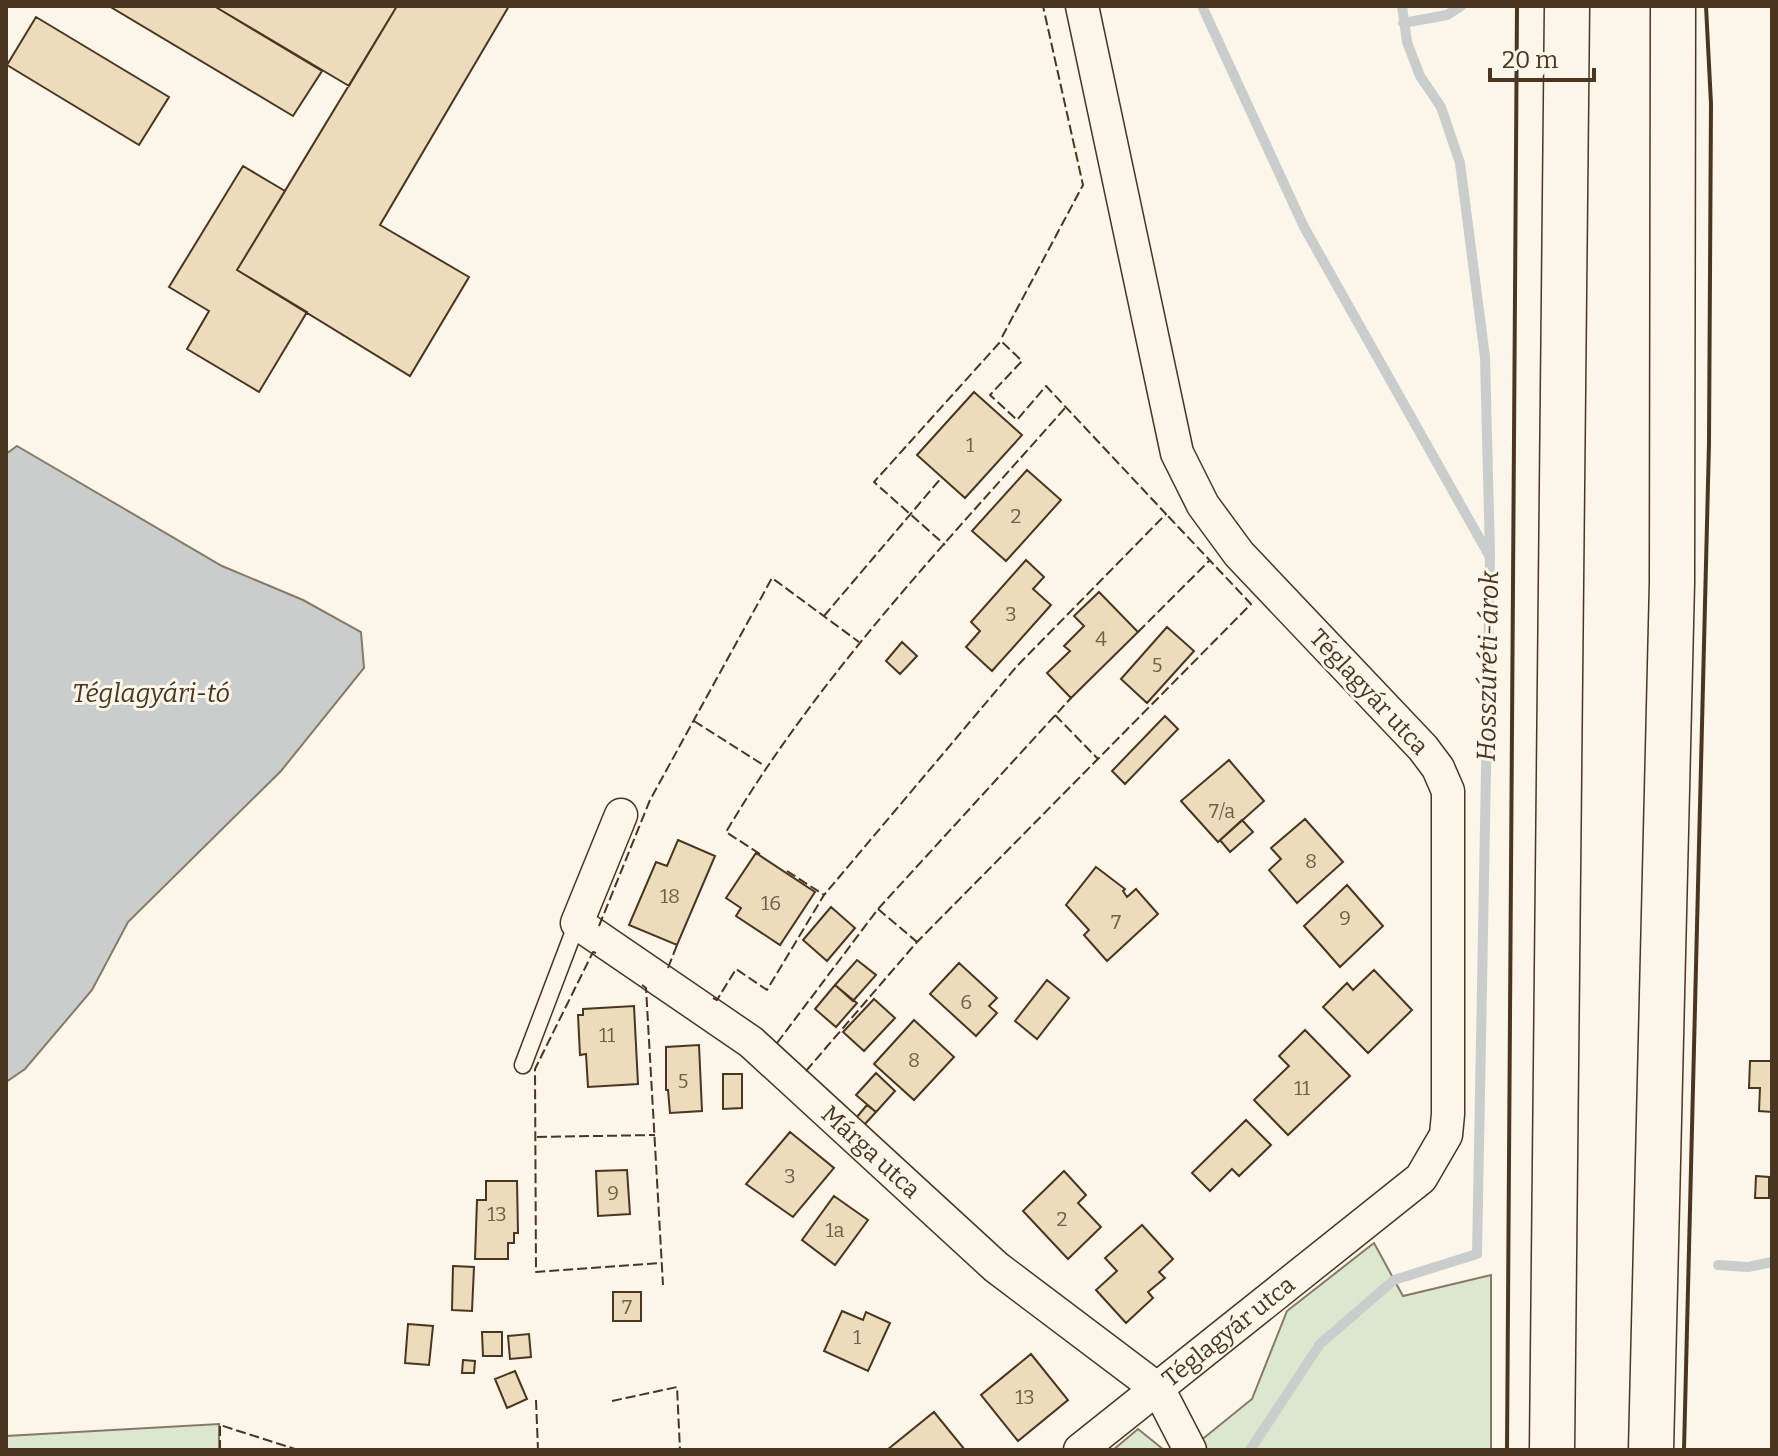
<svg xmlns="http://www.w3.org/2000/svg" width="1778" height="1456" font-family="Bitter,serif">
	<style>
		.green { fill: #dce7d0; stroke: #887966; stroke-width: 2 }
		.water { fill: #c9cecd; stroke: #887966; stroke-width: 2 }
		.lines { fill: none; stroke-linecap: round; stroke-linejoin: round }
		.stream { stroke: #c9cecd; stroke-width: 10 }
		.building { fill: #ecdcbc; stroke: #4a3520; stroke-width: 2 }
		.service-casing { stroke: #4a3520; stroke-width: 19 }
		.minor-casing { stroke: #4a3520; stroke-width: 35 }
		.motorway-casing { stroke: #4a3520; stroke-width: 47 }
		.service { stroke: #fbf6e9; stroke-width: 16 }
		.minor { stroke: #fbf6e9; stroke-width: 32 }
		.motorway { stroke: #fbf6e9; stroke-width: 44 }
		.fence { stroke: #4a3520; stroke-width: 2; stroke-dasharray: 10 4; stroke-linecap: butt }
		.wall { stroke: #4a3520; stroke-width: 4 }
		.labels { text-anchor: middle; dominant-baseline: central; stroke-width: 6; stroke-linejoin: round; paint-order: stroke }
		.number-label { font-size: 20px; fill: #725f47 }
		.street-label { font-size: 24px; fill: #4a3520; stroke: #fbf6e9 }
		.water-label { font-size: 26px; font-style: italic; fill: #4a3520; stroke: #fbf6e9 }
	</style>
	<rect width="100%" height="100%" fill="#fbf6e9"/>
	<path class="green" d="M1374 1243 1403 1296 1491 1275V1450H1189L1252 1399 1287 1311Z
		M219 1424V1450H6V1436Z
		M1138 1429 1164 1450H1113Z"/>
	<path class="water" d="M17 446 222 566 303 600 361 632 364 668 281 771 128 922 92 990 25 1069 6 1082V454Z"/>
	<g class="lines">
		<path class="stream" d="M1202 6 1304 227 1490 557 1477 1254 1394 1280 1320 1344 1250 1450
			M1402 6 1407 42 1420 76 1441 107 1460 163 1485 357 1490 554
			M1403 23 1447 15 1461 6
			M1718 1265 1748 1267 1772 1262"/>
	</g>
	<path class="building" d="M109 6H214L322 71 293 116Z
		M214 6H397L349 86Z
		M397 6H509L380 225 469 277 410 376 237 270Z
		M36 17 169 97 139 145 7 65Z
		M243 166 285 191 237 270 307 312 259 392 187 349 209 311 169 287Z
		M974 392 1022 435 965 498 917 455Z
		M1027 470 1061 500 1006 561 972 531Z
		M1026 560 1044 577 1033 589 1051 605 992 671 966 647 980 631 971 622Z
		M1099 592 1138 632 1071 698 1047 673 1070 651 1064 646 1084 626 1074 616Z
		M1167 627 1194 651 1147 703 1121 679Z
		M902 642 917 656 900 674 886 661Z
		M1165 716 1178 729 1125 784 1112 771Z
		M1229 760 1264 801 1218 842 1181 801Z
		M1305 819 1343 862 1297 903 1269 870 1281 859 1271 848Z
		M1242 820 1253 832 1230 852 1220 840Z
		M678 840 715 856 677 945 629 925 656 862 667 866Z
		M756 853 815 892 780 945 736 916 741 908 726 898Z
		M1096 867 1125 889 1123 891 1127 897 1136 889 1158 914 1107 961 1084 935 1089 930 1066 905Z
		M1347 885 1383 926 1340 967 1304 926Z
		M831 907 855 928 827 961 803 940Z
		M857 960 876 975 853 1001 835 985Z
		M959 963 997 998 989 1006 997 1013 976 1036 930 994Z
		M1374 970 1412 1010 1368 1053 1323 1007 1347 983 1353 990Z
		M1047 980 1069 998 1037 1039 1015 1021Z
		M835 985 857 1003 836 1027 815 1009Z
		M874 999 895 1018 864 1051 843 1032Z
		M634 1006 638 1084 588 1087 586 1054 580 1055 578 1015H583V1009Z
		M914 1020 954 1057 914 1100 874 1064Z
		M1305 1030 1350 1076 1288 1135 1254 1100 1289 1066 1279 1056Z
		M699 1045 702 1111 670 1113 668 1090H666V1047Z
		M1750 1061H1772V1112L1759 1111 1760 1088H1749Z
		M876 1073 895 1091 876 1112 856 1095Z
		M723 1074H742V1108L723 1109Z
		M867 1105 876 1112 864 1125 856 1118Z
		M1246 1120 1271 1145 1239 1176 1232 1169 1210 1191 1192 1173Z
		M790 1132 834 1168 793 1217 746 1184Z
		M627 1170 630 1214 598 1216 596 1171Z
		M1064 1171 1086 1195 1078 1203 1101 1227 1068 1259 1023 1211Z
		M1756 1176 1769 1177V1198H1755Z
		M486 1181H517L518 1233H514V1243H508V1259H475L477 1200H486Z
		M834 1196 868 1220 835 1265 802 1240Z
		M1142 1225 1173 1259 1159 1272 1165 1278 1148 1292 1153 1298 1126 1323 1096 1290 1117 1271 1105 1258Z
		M453 1266 474 1267 472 1311 452 1310Z
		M613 1292H641V1321H613Z
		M842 1311 863 1320 866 1312 890 1323 868 1371 824 1351Z
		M408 1324 433 1326 429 1365 405 1363Z
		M482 1332H502V1356H483Z
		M529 1334 531 1357 510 1359 508 1336Z
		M1031 1354 1068 1400 1018 1441 981 1395Z
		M463 1360 475 1361 474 1373H462Z
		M515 1371 527 1399 507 1408 495 1379Z
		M934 1412 965 1450H887Z"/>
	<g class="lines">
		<defs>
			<path id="service" d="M523 1065 577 923"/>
			<g id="minor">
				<path id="s1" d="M621 815 577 923 751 1042 996 1267 1159 1390 1190 1450"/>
				<path id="s2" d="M1080 1450 1421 1178 1446 1135 1448 1114V791L1438 768 1423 748 1239 554 1203 505 1177 453 1082 6"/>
			</g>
			<path id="motorway" d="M1552 1450 1567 6
				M1651 1450 1672 583 1673 6"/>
		</defs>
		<use href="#service" class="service-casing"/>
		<use href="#minor" class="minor-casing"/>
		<use href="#motorway" class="motorway-casing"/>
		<use href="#service" class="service"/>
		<use href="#minor" class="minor"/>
		<use href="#motorway" class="motorway"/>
		<path class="fence" d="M1002 337 1083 185 1043 6
			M824 616 942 477
			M1138 632 1210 560
			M1055 715 1098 759
			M694 721 765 766
			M760 854 726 832C819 675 945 544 1065 408
			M787 871 824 895
			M878 909 917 942
			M599 926 650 800 772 578 859 642
			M596 953 593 952 535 1069 536 1272 662 1263
			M668 968 677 945
			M642 985 646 988 663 1285
			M713 998 717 1000 736 969 767 990 824 895 1017 666 1166 514 1046 386 1017 420 990 395 1022 361 1001 341 874 482 945 545
			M777 1043 878 909 1071 698
			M806 1071 917 942 1251 604 1166 514
			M537 1137 655 1135
			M536 1400 538 1450
			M612 1401 677 1387 680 1450
			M220 1450V1425L298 1450"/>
		<path class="wall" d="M1507 1450 1517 6
			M1684 1450 1709 443 1711 104 1706 6"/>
	</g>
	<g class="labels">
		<g class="number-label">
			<text x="970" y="445">1</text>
			<text x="1016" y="516">2</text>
			<text x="1011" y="614">3</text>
			<text x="1101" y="639">4</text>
			<text x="1157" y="665">5</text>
			<text x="1222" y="811">7/a</text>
			<text x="1311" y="861">8</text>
			<text x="670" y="896">18</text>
			<text x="771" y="903">16</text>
			<text x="1345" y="918">9</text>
			<text x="1116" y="922">7</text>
			<text x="966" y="1002">6</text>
			<text x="607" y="1035">11</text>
			<text x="914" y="1060">8</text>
			<text x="683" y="1081">5</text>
			<text x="1302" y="1088">11</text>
			<text x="790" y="1176">3</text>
			<text x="613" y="1193">9</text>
			<text x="497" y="1214">13</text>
			<text x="1062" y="1219">2</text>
			<text x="835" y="1230">1a</text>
			<text x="627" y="1307">7</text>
			<text x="857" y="1337">1</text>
			<text x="1025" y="1397">13</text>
		</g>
		<g class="street-label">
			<text transform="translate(1369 692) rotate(47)">Téglagyár utca</text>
			<text stroke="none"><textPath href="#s1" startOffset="490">Márga utca</textPath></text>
			<text stroke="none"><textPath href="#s2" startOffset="190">Téglagyár utca</textPath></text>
		</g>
		<g class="water-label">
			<text transform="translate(1488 666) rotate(-89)">Hosszúréti-árok</text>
			<text x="151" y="693">Téglagyári-tó</text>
		</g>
	</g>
	<rect width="1778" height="1456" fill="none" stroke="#4a3520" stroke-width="16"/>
	<path d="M1490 68v12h104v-12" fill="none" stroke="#4a3520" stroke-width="4"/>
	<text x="1502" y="68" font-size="24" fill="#4a3520" stroke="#fbf6e9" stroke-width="6" paint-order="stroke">20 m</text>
</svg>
